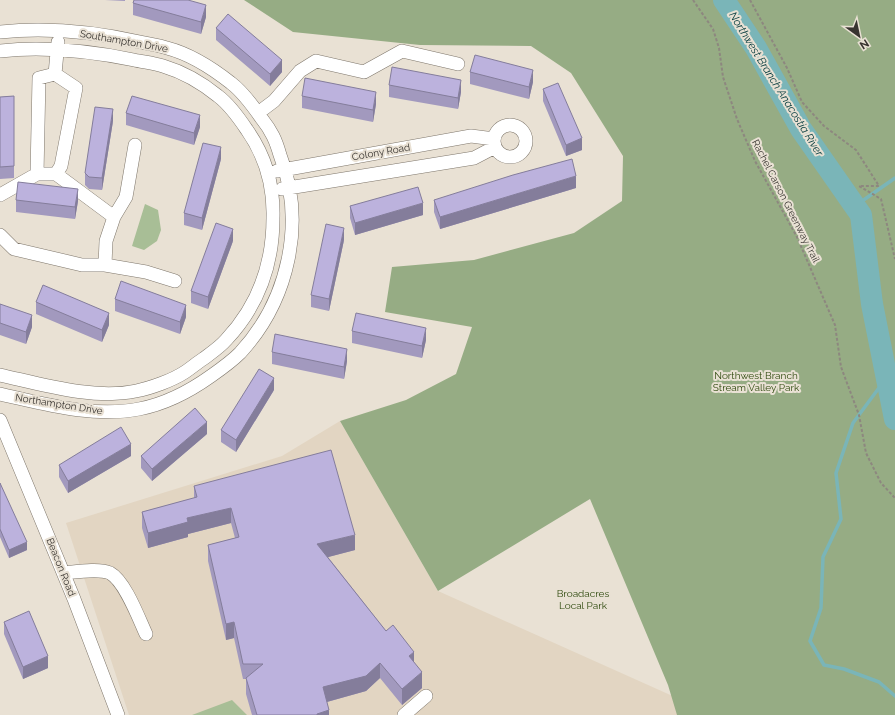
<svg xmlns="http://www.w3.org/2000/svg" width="895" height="715" font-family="Raleway,sans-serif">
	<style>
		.built { fill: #e2d5c2 }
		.green { fill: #a8be96 }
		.forest { fill: #96ac84 }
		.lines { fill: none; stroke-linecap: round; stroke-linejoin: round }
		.stream { stroke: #7ab5b8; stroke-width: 3.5 }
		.river { stroke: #7ab5b8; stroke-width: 22 }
		.minor-casing { stroke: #7f776c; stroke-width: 14 }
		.path { stroke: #8d877f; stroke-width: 2; stroke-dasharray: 3 2; stroke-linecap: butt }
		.minor { stroke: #fff; stroke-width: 13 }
		.wall { fill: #a299be }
		.shaded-wall { fill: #847d9b }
		.building { fill: #bcb2dd; stroke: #847d9b }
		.labels { text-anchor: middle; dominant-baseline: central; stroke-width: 4; stroke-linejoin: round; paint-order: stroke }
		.street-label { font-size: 10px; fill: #383430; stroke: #e9e1d4 }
		.park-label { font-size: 10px; fill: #2e490d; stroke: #e9e1d4 }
		.water-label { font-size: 11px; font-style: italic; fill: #00393b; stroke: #e9e1d4 }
	</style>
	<rect width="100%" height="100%" fill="#e9e1d4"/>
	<path class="built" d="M340 421 438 591 715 715H129L66 523 282 456Z"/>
	<path class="green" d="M145 204 158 210 161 230 157 241 144 250 132 246Z
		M232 700 247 715H192Z"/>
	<path class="forest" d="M244 0H895V715H677L668 685 590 499 438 591 340 421 406 400 456 374 472 327 385 312 392 267 474 260 574 233 622 201 623 156 571 73 531 46 420 45 293 32Z"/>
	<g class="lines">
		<path class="stream" d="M855 206 895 178
			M887 377 853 423 836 473 841 519 823 557 821 608 810 641 824 665 844 669 879 682 895 696"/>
		<path class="river" d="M724 0 756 48 801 129 861 215 872 304 895 419"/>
		<defs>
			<path id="minor" d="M0 32C46 27 95 32 140 42 149 44 159 45 167 48 190 54 212 68 231 83 243 92 253 106 262 119 266 124 270 130 273 136 276 142 278 148 280 155 306 222 289 300 240 353 232 361 221 369 211 376 190 391 165 404 139 409 93 418 45 404 0 394
				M0 51C44 46 90 51 134 60 143 62 153 63 163 66 183 72 202 83 218 96 230 105 239 118 247 130 266 157 274 185 273 218 273 265 259 305 226 340 220 347 211 353 203 359 197 363 191 368 185 372 173 380 151 388 136 391 94 400 41 384 0 375
				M55 74 58 42
				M258 113 274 101 300 71 316 61 364 72 402 51 458 64
				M494 141a16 16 0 1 1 32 0a16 16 0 1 1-32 0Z
				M277 171 471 136 494 139
				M37 174 39 78 55 74 76 88 61 166 56 174
				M282 189 474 158 495 147
				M0 195 37 174H56L114 217
				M0 235 14 249 82 265H105L106 241 114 217 126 197 135 145
				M105 265 146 272 175 281
				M0 420 74 599 118 715
				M64 573C75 572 99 568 110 573 125 581 139 619 146 634
				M404 715 426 696"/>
		</defs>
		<use href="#minor" class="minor-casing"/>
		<path class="path" d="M693 0 713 29 719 48 723 77 737 119 755 161 797 237 835 325 841 367 859 415 866 453 881 483 895 498
			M750 0 787 68 802 102 824 126 856 150 879 186H859L881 199 895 259"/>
		<use href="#minor" class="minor"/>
	</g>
	<path class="wall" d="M105 0H125V1Z
		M133 3 206 17 201 34 133 15Z
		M216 28 282 72 270 86 216 40Z
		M470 72 533 82 529 99 470 84Z
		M389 85 461 92 458 109 389 97Z
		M543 89 582 150 566 156 543 101Z
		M14 96V178L0 179V97Z
		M302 96 376 104 373 122 302 108Z
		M126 113 200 127 194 145 126 125Z
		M113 121 102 190 89 189 85 185V173Z
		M221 159 202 230 184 225V213Z
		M576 188 440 229 434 212V200Z
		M16 200 78 201 75 219 16 212Z
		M350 206 423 215 355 235 350 218Z
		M344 240 329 311 311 307V295Z
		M233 241 208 309 191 303V291Z
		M115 299 186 317 180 334 115 311Z
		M36 302 109 325 102 342 36 314Z
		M0 304 32 327 26 344 0 335Z
		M352 331 426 340 422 358 352 343Z
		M272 352 347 361 344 379 272 364Z
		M274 390 236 452 221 442V430Z
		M207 434 152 481 141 468V456Z
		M131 456 68 493 59 477V465Z
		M0 483 27 550 9 558 0 537Z
		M194 486 355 550 328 557 386 631 414 662 422 688 402 705 380 678 366 691 327 702 329 715H252L246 694V679H243L234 638 226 640 208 561V545L235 538 231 523 188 534V537L148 548 142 528V512L194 498Z
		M4 622 48 668 23 679 4 634Z"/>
	<path class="shaded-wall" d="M206 5V17L201 34V22Z
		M282 60V72L270 86V74Z
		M533 70V82L529 99V87Z
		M461 80V92L458 109V98Z
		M376 92V104L373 122V110Z
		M113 109V121L102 190V178Z
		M200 115V127L194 145V133Z
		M582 138V150L566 156V145Z
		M221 147V159L202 230V218Z
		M576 176V188L440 229V217Z
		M78 189V201L75 219V207Z
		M423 203V215L355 235V223Z
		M344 228V240L329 311V299Z
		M233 229V241L208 309V297Z
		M186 305V317L180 334V322Z
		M109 313V325L102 342V330Z
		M32 315V327L26 344V332Z
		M426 328V340L422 358V346Z
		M347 349V361L344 379V367Z
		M274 378V390L236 452V440Z
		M207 422V434L152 481V469Z
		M131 444V456L68 493V481Z
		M231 508V523L188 534V537L148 548V533L187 518Z
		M355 535V550L317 560V544Z
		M27 542V550L9 558V550Z
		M234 622V638L226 640V624Z
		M414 652V668L409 656Z
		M48 656V668L23 679V667Z
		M380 663V678L366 691 323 703V687Z
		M422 672V688L402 705V689Z
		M329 710V715H317V714Z"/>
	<path class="building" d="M134 0H188L206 5 201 22 133 3Z
		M228 14 282 60 270 74 216 28Z
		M475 55 533 70 529 87 470 72Z
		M392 67 461 80 458 98 389 85Z
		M305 78 376 92 373 110 302 96Z
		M558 83 582 138 566 145 543 89Z
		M14 96V166L0 167V97Z
		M132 96 200 115 194 133 126 113Z
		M95 107 113 109 102 178 89 177 85 173Z
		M203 143 221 147 202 218 184 213Z
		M572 159 576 176 440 217 434 200 513 175Z
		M18 182 78 189 75 207 16 200Z
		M418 187 423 203 355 223 350 206Z
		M216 223 233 229 208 297 191 291Z
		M326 224 344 228 329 299 311 295Z
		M121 281 186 305 180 322 115 299Z
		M43 285 109 313 102 330 36 302Z
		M0 304 32 315 26 332 0 323Z
		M356 313 426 328 422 346 352 331Z
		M275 334 347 349 344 367 272 352Z
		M259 369 274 378 236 440 221 430Z
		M195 408 207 422 152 469 141 456Z
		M121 427 131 444 68 481 59 465Z
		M331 450 355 535 317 544 386 631 393 625 414 652 409 656 422 672 402 689 380 663 366 676 323 687 329 710 317 714V715H257L246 678 263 664H243L234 622 226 624 208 545 239 537 231 508 187 518 188 522 148 533 142 512 197 497 194 486Z
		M0 483 27 542 9 550 0 529Z
		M29 611 48 656 23 667 4 622Z"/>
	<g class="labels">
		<g class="street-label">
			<text transform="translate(124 41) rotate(10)">Southampton Drive</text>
			<text transform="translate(381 152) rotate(-10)">Colony Road</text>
			<text transform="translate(786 201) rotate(63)">Rachel Carson Greenway Trail</text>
			<text transform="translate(59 404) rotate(9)">Northampton Drive</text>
			<text transform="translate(61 567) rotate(68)">Beacon Road</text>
		</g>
		<g class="park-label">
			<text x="756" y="375">Northwest Branch<tspan x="756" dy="12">Stream Valley Park</tspan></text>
			<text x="583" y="593">Broadacres<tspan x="583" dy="12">Local Park</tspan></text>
		</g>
		<g class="water-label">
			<text transform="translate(776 84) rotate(58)">Northwest Branch Anacostia River</text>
		</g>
	</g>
	<g transform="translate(859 36) rotate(147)" stroke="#e9e1d4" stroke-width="3" paint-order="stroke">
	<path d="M0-3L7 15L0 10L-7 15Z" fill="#383430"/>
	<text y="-6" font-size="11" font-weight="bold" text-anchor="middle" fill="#383430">N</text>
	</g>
</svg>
